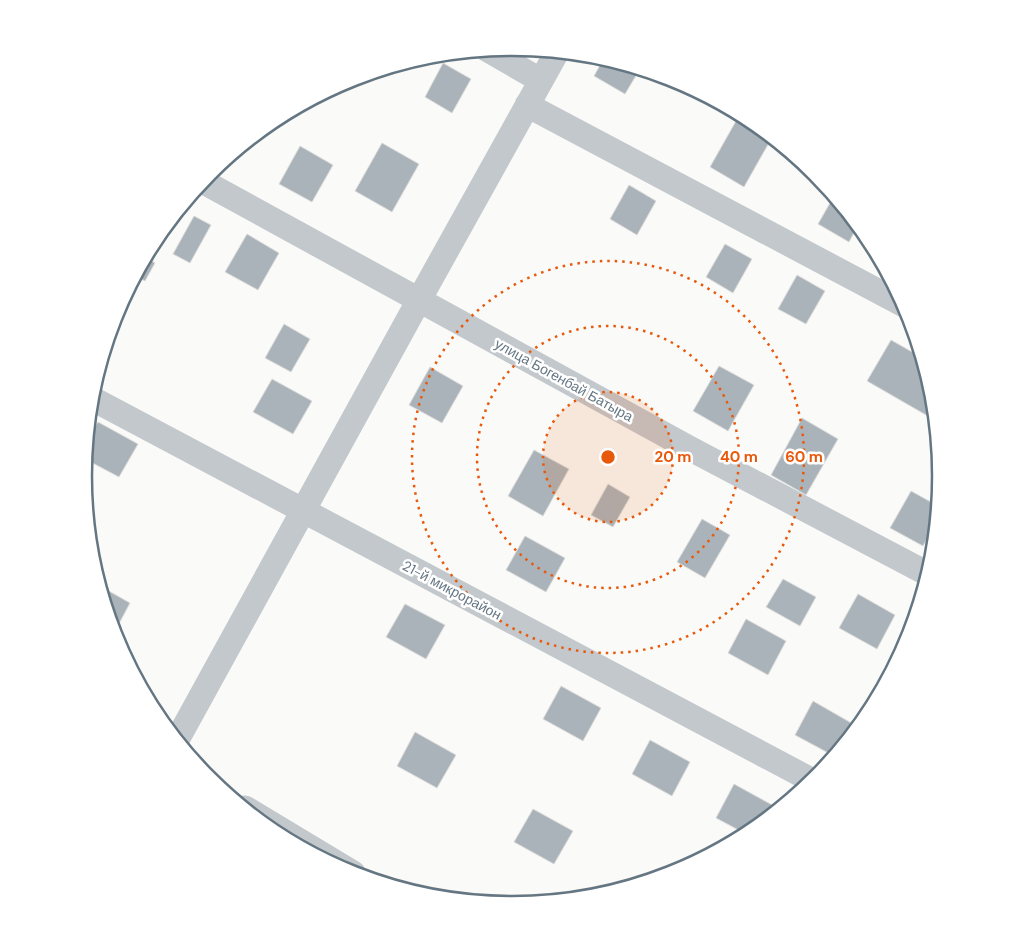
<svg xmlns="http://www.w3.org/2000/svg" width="1024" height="952" font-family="'DM Sans',sans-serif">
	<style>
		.building { fill: #aab3b9; stroke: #dcdcda }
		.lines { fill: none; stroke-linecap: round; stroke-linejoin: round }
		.minor { stroke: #c3c8cc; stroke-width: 25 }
		.ring { fill: none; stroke: #e8590c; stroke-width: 2.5; stroke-dasharray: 2.5 5 }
		.labels { text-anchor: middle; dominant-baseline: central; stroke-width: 5; stroke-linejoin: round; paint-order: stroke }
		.street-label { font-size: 14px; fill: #657683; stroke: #fff }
		.rim { fill: none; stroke: #657683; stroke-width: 2.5 }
		.centre { fill: #e8590c; stroke: #fff; stroke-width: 2.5 }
		.ring-label { font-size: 15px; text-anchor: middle; font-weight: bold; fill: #e8590c; stroke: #fff; stroke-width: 5; stroke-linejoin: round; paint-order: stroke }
	</style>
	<rect width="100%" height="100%" fill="#fafaf8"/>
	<path class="building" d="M604 58 640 69 625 94 594 76Z
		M443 63 471 79 452 113 425 97Z
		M736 121 770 141 744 187 710 167Z
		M382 143 419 164 392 212 355 191Z
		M300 146 333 165 312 202 279 184Z
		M629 185 656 201 637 235 610 219Z
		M834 196 858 225 849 242 818 224Z
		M194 216 211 225 190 263 173 254Z
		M247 234 279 253 258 290 225 272Z
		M725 244 752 259 733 293 706 277Z
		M145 257 155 263 145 281 135 276Z
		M797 275 825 291 806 324 778 309Z
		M284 324 310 339 291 372 265 358Z
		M891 340 921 357 932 393 935 416 933 419 867 381Z
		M719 366 754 385 728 431 693 411Z
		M430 367 463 386 442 423 409 405Z
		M272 379 312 401 293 434 253 412Z
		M802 418 838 439 806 495 771 475Z
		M98 422 138 444 119 477 85 459 87 441Z
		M534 450 569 469 543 516 508 496Z
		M608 484 630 497 613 527 591 515Z
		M911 491 938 506 936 523 923 546 890 528Z
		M702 519 730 535 705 578 677 562Z
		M525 536 565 558 546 592 506 570Z
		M783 579 816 597 800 626 766 607Z
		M100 586 130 603 114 633Z
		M858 594 895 615 877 649 839 628Z
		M405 604 445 625 426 659 386 637Z
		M746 619 786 641 768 675 728 653Z
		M561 686 601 708 583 741 543 719Z
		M813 701 853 724 834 756 795 735Z
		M415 732 456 755 437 788 397 766Z
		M650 740 690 762 672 796 632 774Z
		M734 784 774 806 768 817 746 834 716 818Z
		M533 809 573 831 554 864 514 842Z"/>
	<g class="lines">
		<path class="minor" d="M488 50 540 80
			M527 105 904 305
			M202 181 689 448 928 574
			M91 398 813 781
			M177 740 419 300 557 52
			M245 808 353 873"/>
	</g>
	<circle cx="608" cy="457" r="65" fill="#e8590c" fill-opacity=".12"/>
	<g class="ring">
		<circle cx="608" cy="457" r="65"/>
		<circle cx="608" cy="457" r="131"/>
		<circle cx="608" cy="457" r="196"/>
	</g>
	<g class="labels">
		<g class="street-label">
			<text transform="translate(564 380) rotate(29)">улица Богенбай Батыра</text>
			<text transform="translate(452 590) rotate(28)">21-й микрорайон</text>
		</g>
	</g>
	<path d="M0 0H1024V952H0ZM92 476a420 420 0 1 1 840 0a420 420 0 1 1-840 0Z" fill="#fff" fill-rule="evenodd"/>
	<path class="rim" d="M92 476a420 420 0 1 1 840 0a420 420 0 1 1-840 0Z"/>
	<circle cx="608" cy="457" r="8" class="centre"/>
	<g class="ring-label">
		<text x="673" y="462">20 m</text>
		<text x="739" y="462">40 m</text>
		<text x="804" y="462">60 m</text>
	</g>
</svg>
